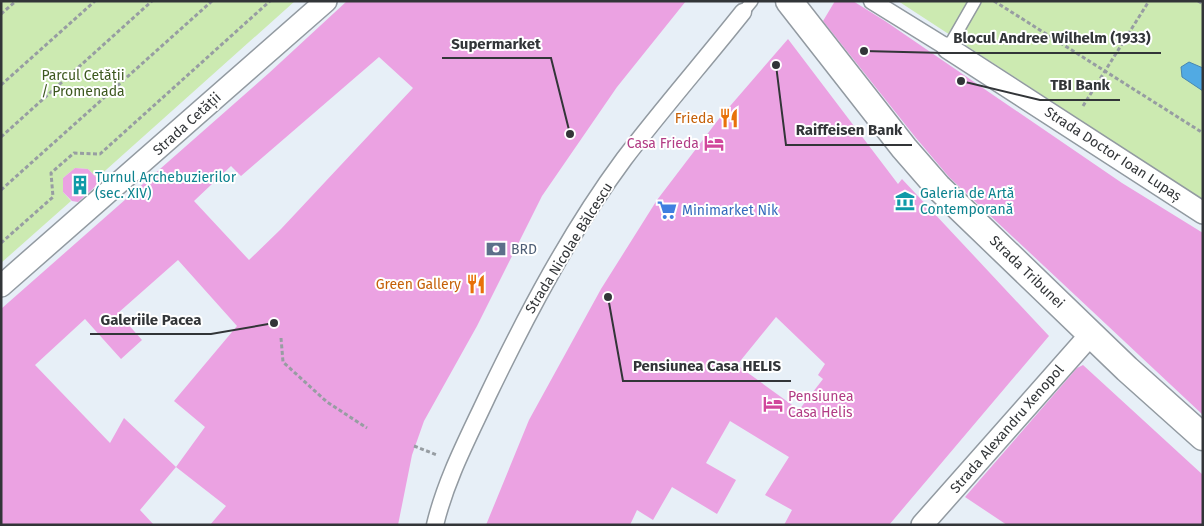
<svg xmlns="http://www.w3.org/2000/svg" width="1204" height="526" font-family="'Fira Sans',sans-serif">
	<style>
		.green { fill: #cceab1 }
		.water { fill: #51aae3; stroke: #4887b0 }
		.building { fill: #eba2e2; fill-rule: evenodd }
		.lines { fill: none; stroke-linecap: round; stroke-linejoin: round }
		.service-casing { stroke: #929aa1; stroke-width: 14 }
		.pedestrian-casing { stroke: #929aa1; stroke-width: 19 }
		.minor-casing { stroke: #929aa1; stroke-width: 24 }
		.tertiary-casing { stroke: #929aa1; stroke-width: 29 }
		.path { stroke: #979da2; stroke-width: 3; stroke-dasharray: 4 2.5; stroke-linecap: butt }
		.service { stroke: #fff; stroke-width: 11 }
		.pedestrian { stroke: #fff; stroke-width: 16 }
		.minor { stroke: #fff; stroke-width: 21 }
		.tertiary { stroke: #fff; stroke-width: 26 }
		.labels { text-anchor: middle; dominant-baseline: central; stroke-width: 4; stroke-linejoin: round; paint-order: stroke }
		.park-label { font-size: 14px; fill: #3d581f; stroke: #fff }
		.food-label { font-size: 14px; fill: #c56008; stroke: #fff; text-anchor: end }
		.street-label { font-size: 14px; fill: #323538; stroke: #fff }
		.hotel-label { font-size: 14px; fill: #b23c85; stroke: #fff; text-anchor: end }
		.culture-label { font-size: 14px; fill: #0d838f; stroke: #fff; text-anchor: start }
		.shop-label { font-size: 14px; fill: #366cbe; stroke: #fff; text-anchor: start }
		.service-label { font-size: 14px; fill: #4e5e75; stroke: #fff; text-anchor: start }
		.leader { fill: none; stroke: #323538; stroke-width: 2 }
		.callout-dot { fill: #323538; stroke: #fff; stroke-width: 2 }
		.callout-label { font-size: 15px; text-anchor: middle; font-weight: bold; fill: #323538; stroke: #fff; stroke-width: 4; stroke-linejoin: round; paint-order: stroke }
	</style>
	<rect width="100%" height="100%" fill="#e7eff7"/>
	<path class="green" d="M1 1H295L97 178 88 169 75 168 63 178V192L71 201 1 263Z
		M898 1H1203V200Z"/>
	<path class="water" d="M1189 62 1203 68V91L1182 77 1181 67Z"/>
	<path class="building" d="M347 1H686L617 87 542 196 477 326 424 421 412 455 398 525H210L226 506 176 467 140 510 154 525H1V309L269 73ZM379 57 413 88 281 229 249 260 194 201 231 166 241 176ZM178 260 237 326 174 401 205 427 176 467 124 418 110 443 35 365 85 319 121 359 142 340 118 313Z
		M835 1H853L885 21 1122 183 1203 233V415L949 177 916 138 823 21Z
		M788 39 898 184 902 179 1049 336 889 525H784L792 510 765 495 789 457 730 421 706 463 736 480 717 514 672 487 653 520 637 510 630 525H486L529 420 601 289 657 200 718 120ZM776 317 825 364 818 375 823 379 799 410 737 365Z
		M75 168 88 169 97 178V185L78 202 72 201 63 192V178Z
		M1083 365 1203 475V525H1007L965 497 1077 368Z"/>
	<g class="lines">
		<defs>
			<path id="service" d="M743 12 752 1
				M948 48 975 1"/>
			<path id="pedestrian" d="M872 1 948 48
				M435 525C446 479 468 438 488 395 527 314 570 232 624 159 662 109 704 61 743 12"/>
			<path id="minor" d="M948 48 1203 213
				M1 286 326 1
				M922 525 1091 334"/>
			<path id="tertiary" d="M789 1 904 148 938 187 1127 369 1203 437"/>
		</defs>
		<use href="#service" class="service-casing"/>
		<use href="#pedestrian" class="pedestrian-casing"/>
		<use href="#minor" class="minor-casing"/>
		<use href="#tertiary" class="tertiary-casing"/>
		<path class="path" d="M994 1 1203 133
			M1198 1 1203 4
			M1 14 16 1
			M1 85 95 1
			M1083 106 1149 1
			M1 137 152 1
			M1 190 212 1
			M1 243 53 197 51 173 74 153 100 154 270 1
			M281 338 283 362 327 402 367 428
			M414 446 437 455"/>
		<use href="#service" class="service"/>
		<use href="#pedestrian" class="pedestrian"/>
		<use href="#minor" class="minor"/>
		<use href="#tertiary" class="tertiary"/>
	</g>
	<defs>
		<symbol id="restaurant-bare" viewBox="-9 -9 18 18"><path d="M-5-6h1v4h1v-4h1v4h1v-4h1v5L-1.5 .5V6h-2V.5L-5-1ZM5-6V6H3V1.5H1.5Q1.5-4 5-6Z" fill="#e8710a" stroke="#fff" stroke-width="2.5" paint-order="stroke"/></symbol>
		<symbol id="hotel-bare" viewBox="-9 -9 18 18"><path d="M-6-4.5h1.5V1H6V5H4.5V3h-9V5H-6ZM-4 0a1.8 1.8 0 1 1 3.6 0ZM.5 0V-2.5h3Q6-2.5 6 0Z" fill="#d1479c" stroke="#fff" stroke-width="2.5" paint-order="stroke"/></symbol>
		<symbol id="building-bare" viewBox="-9 -9 18 18"><path d="M-4-6H4V6H1V3H-1V6H-4ZM-2.5-4.3h1.7v1.8h-1.7ZM.8-4.3h1.7v1.8H.8ZM-2.5-1h1.7V.8h-1.7ZM.8-1h1.7V.8H.8Z" fill="#0f9aa8" stroke="#fff" stroke-width="2.5" paint-order="stroke"/></symbol>
		<symbol id="museum-bare" viewBox="-9 -9 18 18"><path d="M0-6L6-3V-2H-6V-3ZM-5-1h2V3h-2ZM-1-1h2V3h-2ZM3-1h2V3H3ZM-6 4H6V6H-6Z" fill="#0f9aa8" stroke="#fff" stroke-width="2.5" paint-order="stroke"/></symbol>
		<symbol id="supermarket-bare" viewBox="-9 -9 18 18"><path d="M-6-5.5h2.5l.6 2H6L4.5 2H-2.5L-4.4-4H-6ZM-1.5 3.2a1.3 1.3 0 1 0 .1 0ZM3 3.2a1.3 1.3 0 1 0 .1 0Z" fill="#3f7fe0" stroke="#fff" stroke-width="2.5" paint-order="stroke"/></symbol>
		<symbol id="bank-bare" viewBox="-9 -9 18 18"><path d="M-6-4H6V4H-6ZM0-2.3a2.3 2.3 0 1 0 0 4.6a2.3 2.3 0 1 0 0-4.6Z" fill="#5c6f8a" stroke="#fff" stroke-width="2.5" paint-order="stroke"/></symbol>
	</defs>
	<g fill-rule="evenodd">
		<use href="#restaurant-bare" x="715" y="104" width="28" height="28"/>
		<use href="#hotel-bare" x="700" y="129" width="28" height="28"/>
		<use href="#building-bare" x="66" y="171" width="28" height="28"/>
		<use href="#museum-bare" x="891" y="187" width="28" height="28"/>
		<use href="#supermarket-bare" x="653" y="196" width="28" height="28"/>
		<use href="#bank-bare" x="482" y="235" width="28" height="28"/>
		<use href="#restaurant-bare" x="462" y="270" width="28" height="28"/>
		<use href="#hotel-bare" x="759" y="390" width="28" height="28"/>
	</g>
	<g class="labels">
		<g class="park-label">
			<text x="83" y="75">Parcul Cetății<tspan x="83" dy="16">/ Promenada</tspan></text>
		</g>
		<g class="food-label">
			<text x="714" y="118">Frieda</text>
			<text x="461" y="284">Green Gallery</text>
		</g>
		<g class="street-label">
			<text transform="translate(187 124) rotate(-42)">Strada Cetății</text>
			<text transform="translate(1113 154) rotate(33)">Strada Doctor Ioan Lupaș</text>
			<text transform="translate(569 248) rotate(-58)">Strada Nicolae Bălcescu</text>
			<text transform="translate(1027 272) rotate(44)">Strada Tribunei</text>
			<text transform="translate(1007 429) rotate(-49)">Strada Alexandru Xenopol</text>
		</g>
		<g class="hotel-label">
			<text x="699" y="143">Casa Frieda</text>
			<text x="788" y="396" text-anchor="start">Pensiunea<tspan x="788" dy="16">Casa Helis</tspan></text>
		</g>
		<g class="culture-label">
			<text x="95" y="177">Turnul Archebuzierilor<tspan x="95" dy="16">(sec. XIV)</tspan></text>
			<text x="920" y="193">Galeria de Artă<tspan x="920" dy="16">Contemporană</tspan></text>
		</g>
		<g class="shop-label">
			<text x="682" y="210">Minimarket Nik</text>
		</g>
		<g class="service-label">
			<text x="511" y="249">BRD</text>
		</g>
	</g>
	<path class="leader" d="M864 51L943 53H1161M570 134L551 58H442M961 81L1040 100H1120M776 65L786 145H912M274 323L211 334H90M608 297L623 381H791"/>
	<g class="callout-dot">
		<circle cx="864" cy="51" r="5"/>
		<circle cx="570" cy="134" r="5"/>
		<circle cx="961" cy="81" r="5"/>
		<circle cx="776" cy="65" r="5"/>
		<circle cx="274" cy="323" r="5"/>
		<circle cx="608" cy="297" r="5"/>
	</g>
	<g class="callout-label">
		<text x="1052" y="43">Blocul Andree Wilhelm (1933)</text>
		<text x="496" y="49">Supermarket</text>
		<text x="1080" y="90">TBI Bank</text>
		<text x="849" y="135">Raiffeisen Bank</text>
		<text x="151" y="325">Galeriile Pacea</text>
		<text x="707" y="371">Pensiunea Casa HELIS</text>
	</g>
	<rect width="1204" height="526" fill="none" stroke="#323538" stroke-width="5"/>
</svg>
